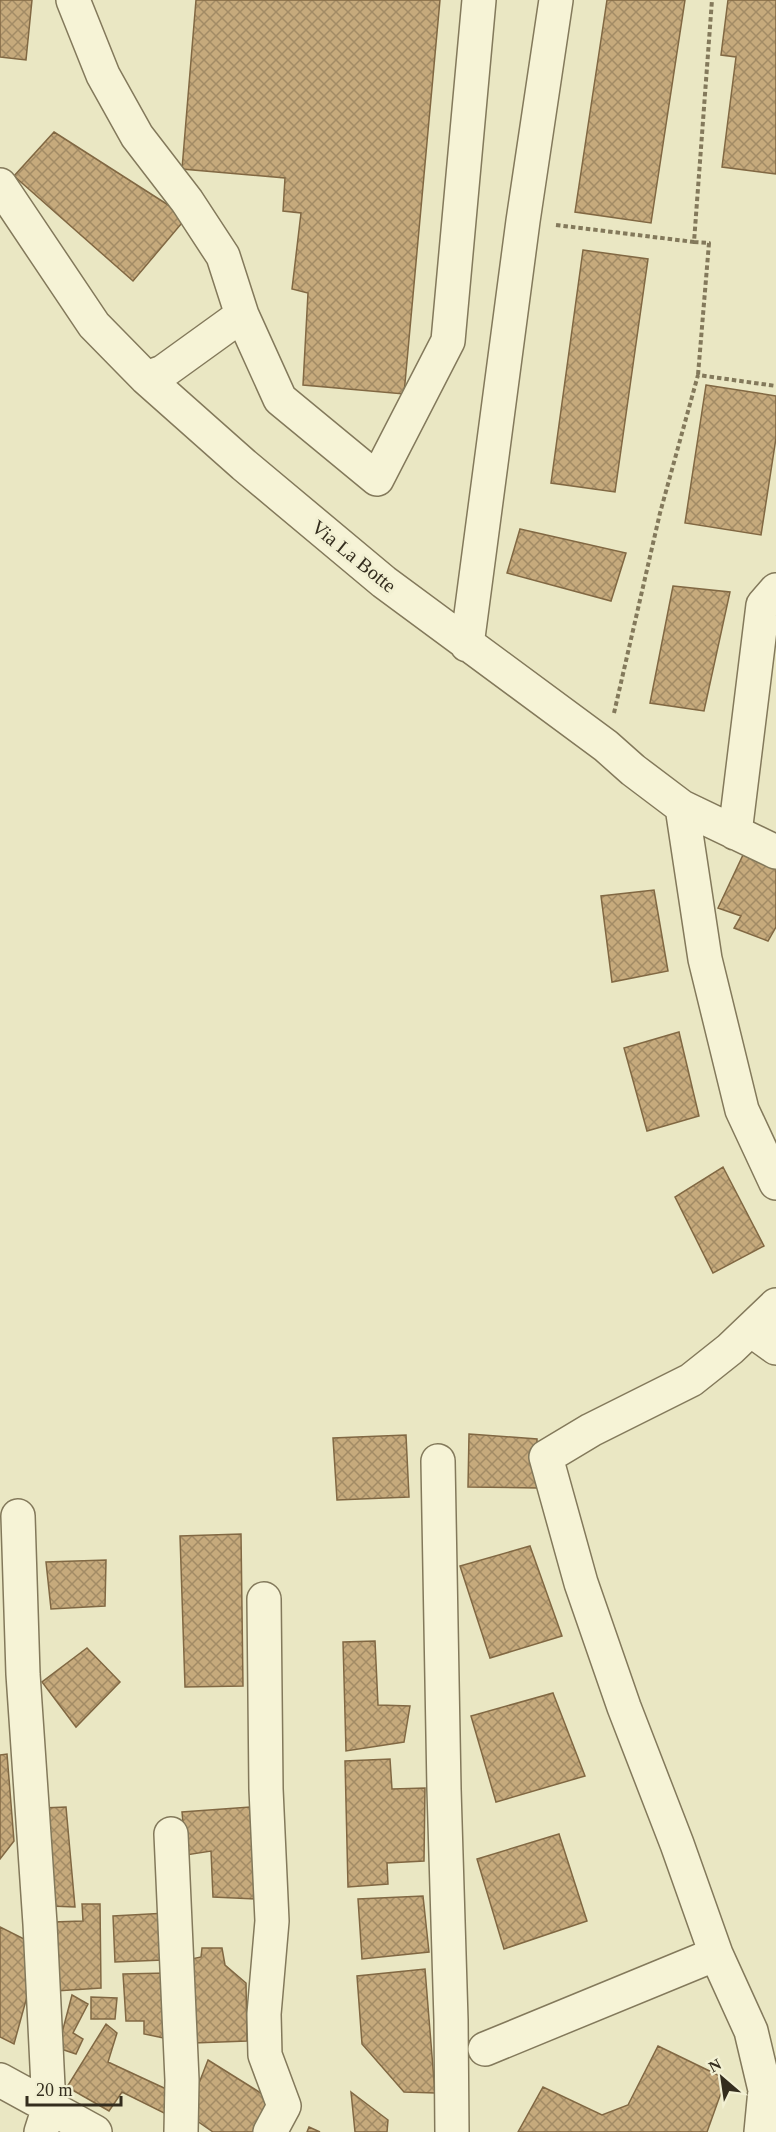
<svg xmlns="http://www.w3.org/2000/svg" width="776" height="2132" font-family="'Times New Roman',serif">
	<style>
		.building { fill: url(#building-cross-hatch); stroke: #816843; stroke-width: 1.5 }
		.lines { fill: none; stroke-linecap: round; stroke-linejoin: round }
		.minor-casing { stroke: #83795b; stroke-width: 36 }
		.path { stroke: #83795b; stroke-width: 4; stroke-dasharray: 4.5 3; stroke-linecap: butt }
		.minor { stroke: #f6f3d6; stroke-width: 33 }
		.labels { text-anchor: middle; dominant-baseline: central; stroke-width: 6; stroke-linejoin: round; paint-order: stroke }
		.street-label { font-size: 20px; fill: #342d1e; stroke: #f2f0d2 }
	</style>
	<defs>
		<pattern id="building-cross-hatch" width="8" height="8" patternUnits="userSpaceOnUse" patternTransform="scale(1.5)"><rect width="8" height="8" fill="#c6aa7c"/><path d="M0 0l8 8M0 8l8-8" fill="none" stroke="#a28b65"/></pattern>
	</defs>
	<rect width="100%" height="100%" fill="#eae7c3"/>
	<path class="building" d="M0 0H32L26 60 0 57Z
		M196 0H440L404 394 303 385 308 293 292 289 301 213 283 211 285 178 182 169Z
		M607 0H685L651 223 575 212Z
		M728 0H776V174L722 167 736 57 721 55Z
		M54 132 187 217 133 281 14 176Z
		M583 250 648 259 615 492 551 483Z
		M706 385 776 396V438L761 535 685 523Z
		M520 529 626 553 611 601 507 573Z
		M673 586 730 592 704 711 650 703Z
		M743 855 776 867V927L768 941 734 928 741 916 718 908Z
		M654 890 668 971 612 982 601 896Z
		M679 1032 699 1116 647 1131 624 1048Z
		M723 1167 764 1246 713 1273 675 1197Z
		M469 1434 537 1439V1488L468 1487Z
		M406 1435 409 1497 337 1500 333 1438Z
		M241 1534 243 1686 185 1687 180 1536Z
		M530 1546 562 1636 490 1658 460 1566Z
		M106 1560 105 1606 51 1609 46 1562Z
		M375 1641 378 1705 410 1706 404 1742 346 1751 343 1642Z
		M87 1648 120 1682 76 1727 42 1682Z
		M553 1693 585 1776 496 1802 471 1716Z
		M7 1754 14 1841 0 1859V1755Z
		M390 1759 392 1789 425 1788 424 1861 387 1863 388 1884 348 1887 345 1761Z
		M66 1807 75 1907 50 1906 42 1808Z
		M250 1807 255 1899 213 1897 211 1851 186 1855 182 1812Z
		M559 1834 587 1921 504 1949 477 1859Z
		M423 1896 429 1952 362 1959 358 1899Z
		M82 1904H100L101 1988 56 1991 53 1922 83 1921Z
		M167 1913 163 1960 115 1962 113 1916Z
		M0 1927 26 1940 28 1993 14 2044 0 2037Z
		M202 1948H222L225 1965 246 1983 247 2041 194 2043 187 1960 201 1957Z
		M425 1969 435 2093 404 2092 362 2044 357 1976Z
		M167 1973 164 2038 144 2034V2021H126L123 1974Z
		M72 1995 88 2004 73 2033 83 2039 76 2054 58 2048Z
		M91 1997 117 1998 115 2019H91Z
		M106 2024 117 2033 108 2062 177 2094 172 2117 122 2092 109 2111 67 2087Z
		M658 2046 726 2079 707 2132H518L543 2087 602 2115 628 2105Z
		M208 2060 272 2100 255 2132H213L187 2114Z
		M351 2092 388 2120 387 2132H355Z
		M309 2127 320 2132H307Z"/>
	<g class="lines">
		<defs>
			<path id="minor" d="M73 0 103 75 137 136 187 201 223 256 242 315
				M0 185 94 325 146 378 244 465 384 582 606 746 633 770 682 807 776 852
				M146 378 163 372 242 315 280 399 377 479 448 341 479 0
				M467 645 523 221 556 0
				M682 807 705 959 742 1110 776 1183
				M735 833 763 605 776 590
				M751 1330 776 1348
				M438 1461 444 1789 451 2020 452 2132
				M18 1516 23 1674 40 1924 49 2107 41 2132
				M264 1599 266 1789 272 1921 264 2014 265 2055 284 2106 270 2132
				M171 1834 182 2080 181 2132
				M485 2049 716 1954
				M0 2080 95 2132
				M761 2132 765 2090 751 2031 716 1954 677 1844 624 1707 581 1583 546 1457 591 1430 691 1380 730 1349 776 1305"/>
		</defs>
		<use href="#minor" class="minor-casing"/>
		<path class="path" d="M556 225 694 242 712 0
			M694 242 709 243 698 375
			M614 713 660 513 698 375 776 386"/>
		<use href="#minor" class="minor"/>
	</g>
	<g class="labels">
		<g class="street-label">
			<text transform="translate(354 556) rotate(39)">Via La Botte</text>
		</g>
	</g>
	<g transform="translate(722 2078) rotate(331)" stroke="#f2f0d2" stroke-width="4.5" paint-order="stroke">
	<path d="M0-4.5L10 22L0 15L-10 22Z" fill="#342d1e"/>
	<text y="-9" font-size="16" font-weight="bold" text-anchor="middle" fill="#342d1e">N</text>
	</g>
	<path d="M27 2096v9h94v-9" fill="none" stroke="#342d1e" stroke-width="3"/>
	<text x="36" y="2096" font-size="18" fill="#342d1e" stroke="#f2f0d2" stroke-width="4.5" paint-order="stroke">20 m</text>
</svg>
